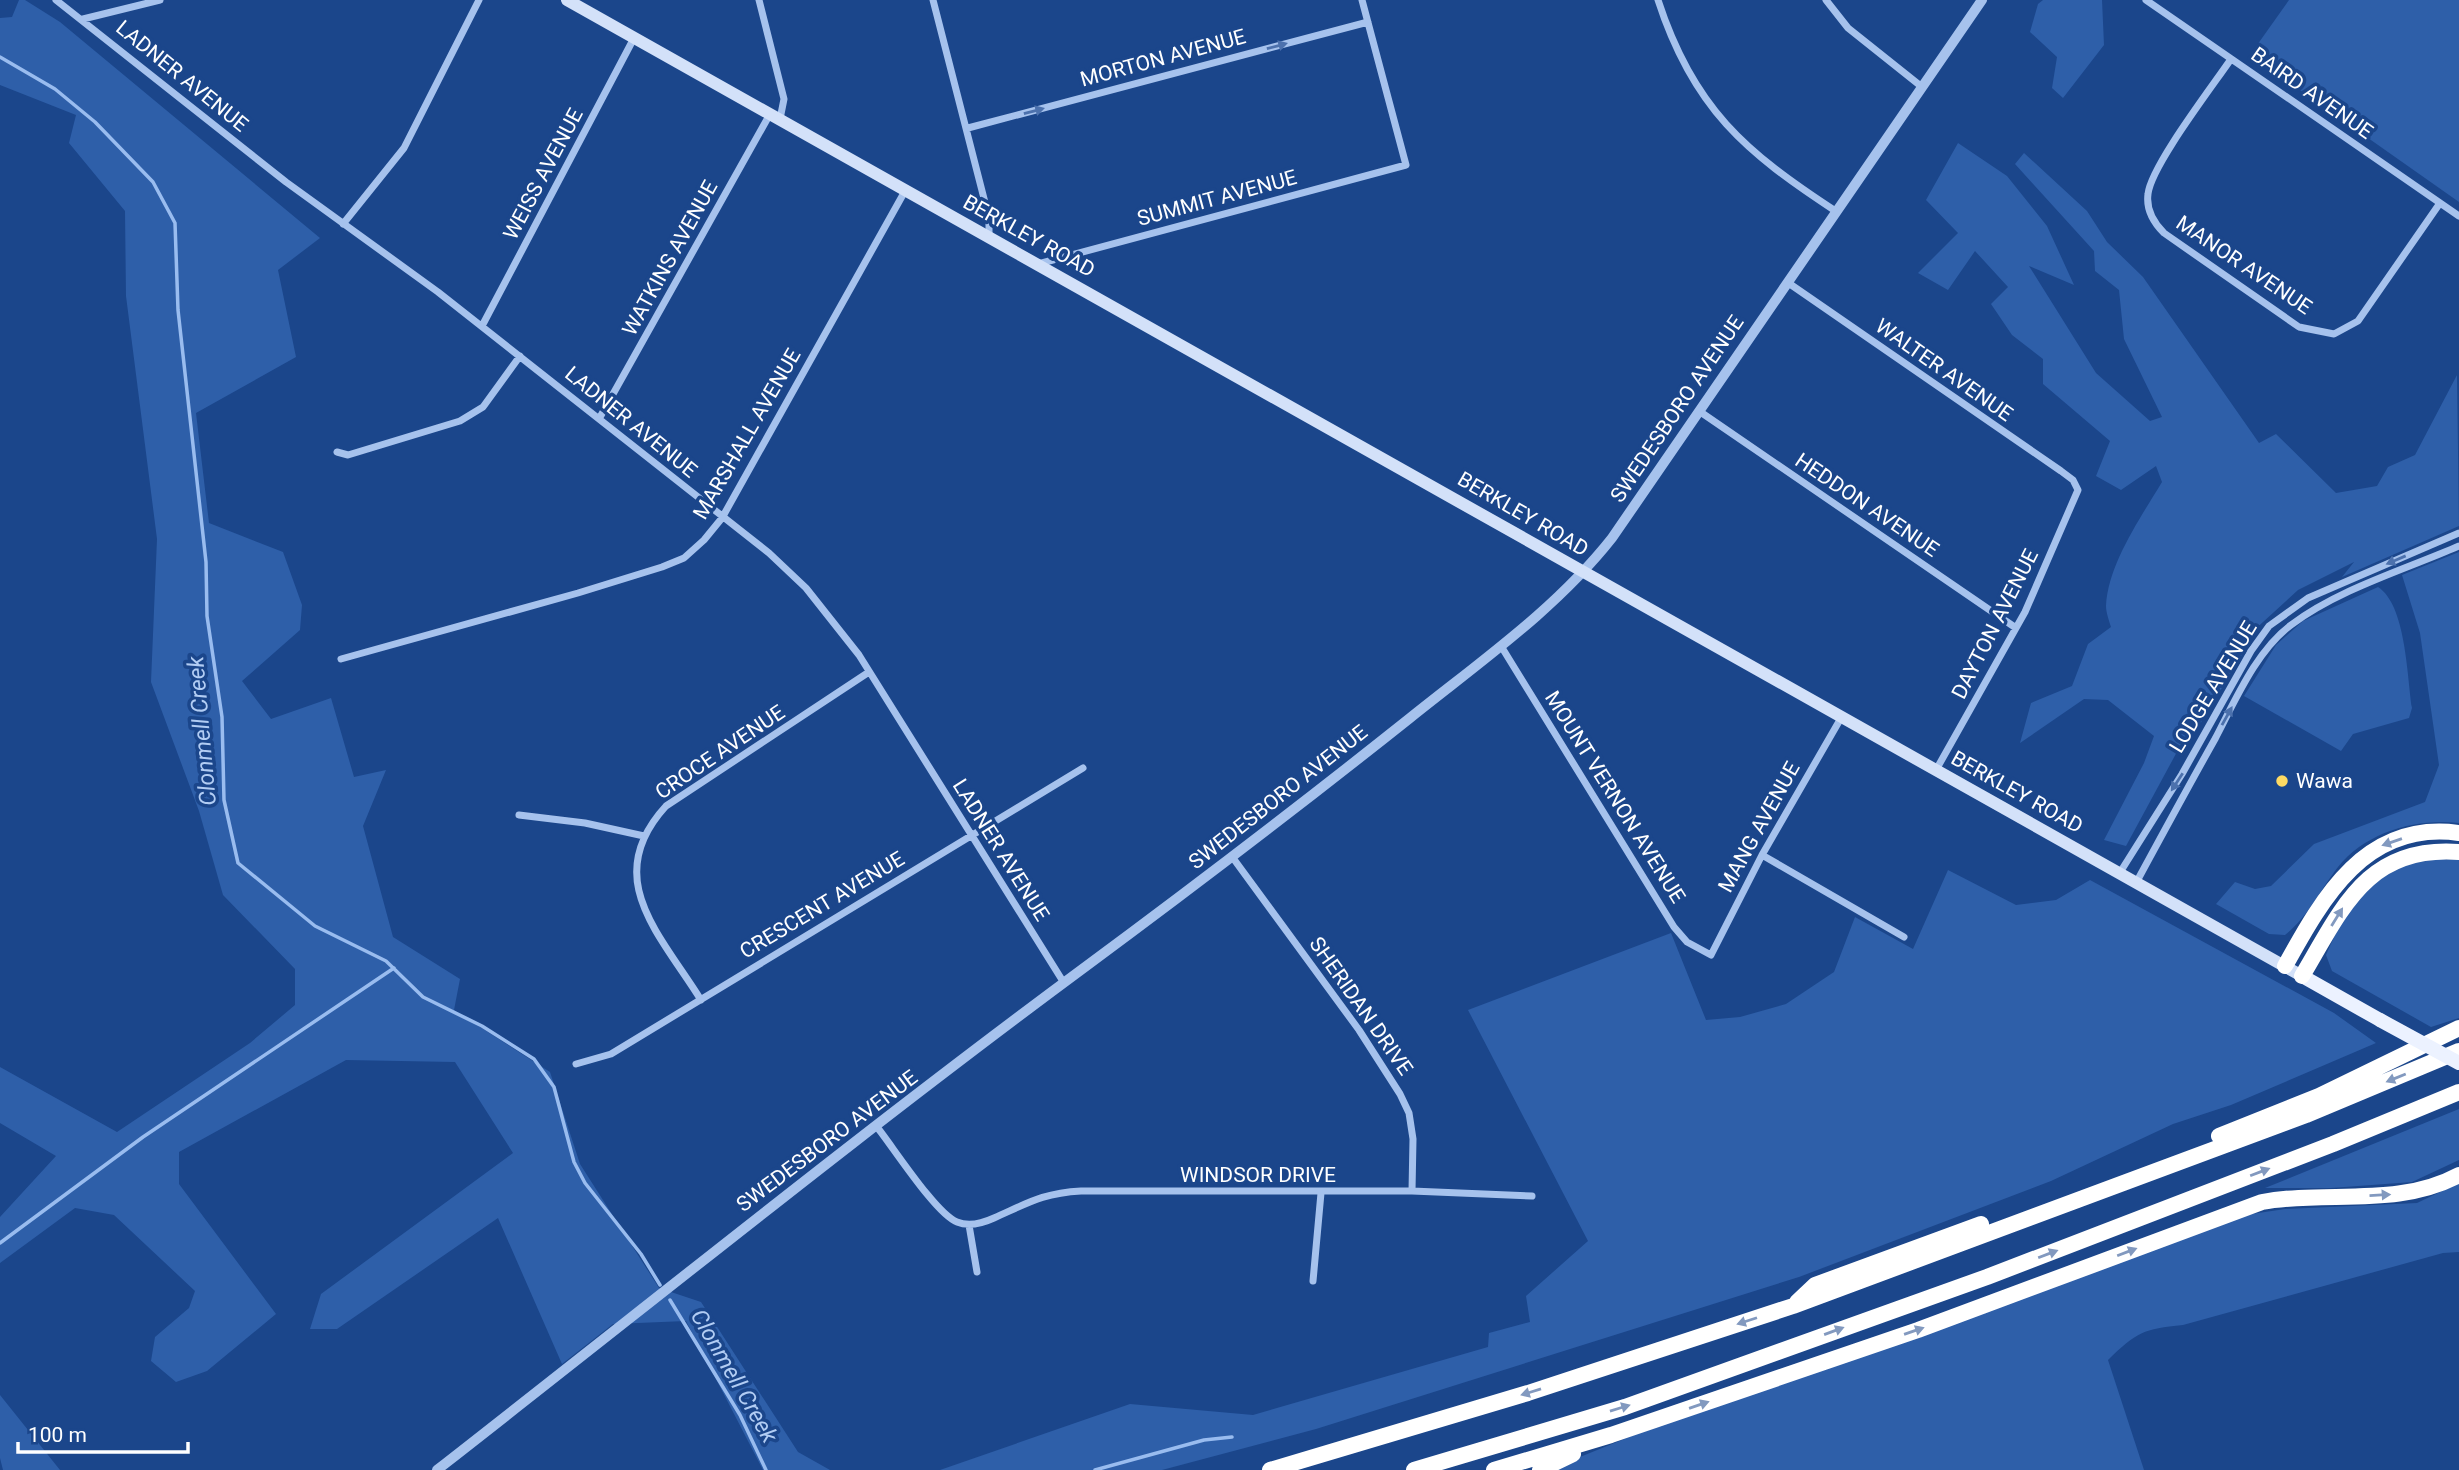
<svg xmlns="http://www.w3.org/2000/svg" width="2459" height="1470" font-family="Roboto,sans-serif">
	<style>
		.green { fill: #2e5fa9 }
		.lines { fill: none; stroke-linecap: round; stroke-linejoin: round }
		.stream { stroke: #99bcef; stroke-width: 3.5 }
		.minor { stroke: #a6c2ed; stroke-width: 7 }
		.tertiary { stroke: #a6c2ed; stroke-width: 10 }
		.secondary { stroke: #d3e1f9; stroke-width: 12 }
		.primary { stroke: #ecf2ff; stroke-width: 14 }
		.motorway { stroke: #fff; stroke-width: 16 }
		.primary-bridge { stroke: #ecf2ff; stroke-width: 14 }
		.oneway { fill: #4c71ad }
		.oneway2 { fill: #8299bf }
		.poi-dot { fill: #feda63; stroke: #1b468b; stroke-width: 2.5 }
		.labels { text-anchor: middle; dominant-baseline: central; stroke-width: 7; stroke-linejoin: round; paint-order: stroke }
		.street-label { font-size: 21px; fill: #fff; stroke: #1b468b }
		.poi-label { font-size: 21px; fill: #fff; stroke: #1b468b; text-anchor: start }
		.water-label { font-size: 23px; font-style: italic; fill: #b2cdf4; stroke: #1b468b }
	</style>
	<rect width="100%" height="100%" fill="#1b468b"/>
	<path class="green" d="M19 0H25L60 22 320 238 278 270 296 357 196 413 209 523 283 552 302 605 300 630 242 681 271 719 331 698 354 777 386 770 363 826 393 937 460 979 454 1010 550 1072 580 1164 659 1288 701 1302 798 1452 830 1470H763L686 1321 613 1324 562 1364 498 1218 337 1329H310L321 1294 513 1153 455 1062 346 1060 179 1152V1184L276 1314 207 1371 176 1382 151 1361 155 1337 189 1308 195 1291 114 1215 75 1208 0 1263V1217L56 1156 0 1123V1067L117 1132 250 1043 295 1005V969L223 895 199 811 151 682 157 539 126 296 125 211 69 143 76 115 0 85V18L12 17Z
		M2043 0H2102L2104 45 2063 98 2052 88 2057 57 2030 32 2038 4Z
		M2289 0H2459V202L2250 55Z
		M1958 143 2007 176 2047 226 2074 285 2029 266 2096 373 2150 421 2162 417 2124 339 2119 290 2095 271 2094 251 2015 164 2024 153 2087 211 2107 242 2143 277 2259 443 2276 434 2336 493 2377 486 2388 467 2415 455 2457 375 2459 526 2342 577 2354 562 2298 590 2240 643 2246 648 2191 739 2185 737 2126 846 2104 840 2144 763 2154 736 2108 700 2084 699 2020 743 2031 703 2072 686 2088 644 2111 627C2109 621 2106 612 2106 606 2108 564 2141 517 2162 482L2156 466 2121 490 2096 476 2110 441 2043 384V359L2012 335 1991 304 2008 287 1975 251 1948 290 1918 273 1958 233 1926 200Z
		M2459 552V823C2416 818 2366 832 2338 867 2320 890 2308 917 2285 935L2269 934 2216 904 2235 882 2255 889 2271 886 2314 844 2425 802 2439 765 2420 633 2402 575Z
		M2378 587C2406 605 2407 675 2412 708L2409 718 2353 734 2341 751 2244 696 2276 645 2303 621Z
		M2436 859 2459 860V1018L2431 1027 2332 971 2326 955C2340 922 2363 881 2398 867 2410 863 2424 862 2436 859Z
		M1948 870 2016 905 2056 900 2090 880 2334 1013 2376 1043 2231 1105 2173 1124 2051 1181 1799 1277 1316 1429 1162 1470H940L1130 1404 1253 1415 1488 1347 1489 1333 1530 1322 1526 1296 1588 1241 1468 1010 1671 933 1706 1020 1740 1017 1786 1004 1834 972 1855 917 1913 949Z
		M2459 1109V1160L2412 1182 2331 1188H2265Z
		M2459 1183V1252L2443 1253 2183 1325C2143 1329 2137 1332 2108 1360L2144 1470H1548L1639 1433 2245 1215 2285 1209 2417 1203Z
		M0 1395 60 1470H3L0 1458Z"/>
	<g class="lines">
		<path class="stream" d="M0 57 55 89 95 122 153 182 175 223 178 310 206 562 207 616 222 717 224 800 238 863 315 926 386 961 423 997 482 1026 534 1059 554 1087 574 1162 585 1183 641 1254 660 1285
			M0 1243 143 1137 394 968
			M670 1300 740 1415 766 1470
			M1095 1470 1204 1440 1232 1437"/>
		<path class="minor" d="M56 0 286 182 438 292 769 553 806 588 859 655 1064 983
			M759 0 784 99 780 119
			M933 0 989 218V237
			M1658 0C1693 108 1745 152 1837 212
			M1826 0 1848 28 1922 87
			M2146 0 2459 216
			M83 19 160 0
			M2231 59C2212 87 2151 166 2148 194 2146 209 2154 223 2164 233L2299 327 2334 334 2358 321 2440 203
			M968 128 1368 22
			M343 224 404 148 479 0
			M1038 264 1406 165 1362 0
			M1787 282 2061 471 2073 480 2078 490 2025 612 1936 770
			M482 326 634 38
			M1699 411 2016 628
			M599 419 770 114
			M337 452 348 455 460 421 483 407 520 356
			M1501 646 1674 927 1687 942 1711 955 1762 855 1841 718
			M341 659 578 593 662 567 684 558 704 540 722 518 905 191
			M519 815 585 823 644 836
			M1762 855 1904 937
			M1233 858 1359 1030 1400 1094 1409 1113 1413 1139 1412 1191
			M2119 874 2182 774 2251 651 2269 626 2308 598 2459 533
			M2136 883C2162 835 2188 787 2215 739 2235 701 2256 651 2291 625 2339 589 2404 570 2459 546
			M701 1000C660 934 600 878 666 806L869 672
			M576 1064 611 1054 1083 768
			M877 1127C893 1147 936 1214 957 1222 969 1227 983 1223 994 1218 1028 1203 1043 1193 1081 1191H1412L1532 1196
			M969 1225 977 1272
			M1313 1281 1321 1193"/>
		<path class="tertiary" d="M437 1470C651 1303 862 1132 1081 970 1192 888 1302 804 1410 718 1481 661 1556 609 1612 538L1982 0"/>
		<path class="secondary" d="M567 0 2302 976"/>
		<path class="primary" d="M2302 976 2380 1020"/>
		<path class="motorway" d="M2285 966C2323 897 2366 820 2459 833
			M2302 976C2342 909 2367 845 2459 852
			M2219 1136 2319 1096 2459 1028
			M1797 1302 1815 1285 1981 1224
			M1270 1470 1528 1393 1793 1306 2306 1115 2459 1051
			M1414 1470 1625 1407 1987 1277 2333 1144 2459 1092
			M1494 1470 1611 1435 1918 1330 2262 1202C2327 1190 2398 1208 2459 1175
			M1540 1470 1573 1454"/>
		<path class="primary-bridge" d="M2380 1020 2459 1063"/>
	</g>
	<defs><path id="oneway-solid" d="M-6-.8H1V-3.2L6.5 0L1 3.2V.8H-6Z" transform="scale(1.75)"/></defs>
	<g class="oneway">
		<use href="#oneway-solid" transform="translate(1277 46) rotate(-15)"/>
		<use href="#oneway-solid" transform="translate(1034 111) rotate(-15)"/>
		<use href="#oneway-solid" transform="translate(2396 560) rotate(157)"/>
		<use href="#oneway-solid" transform="translate(2227 716) rotate(-61)"/>
		<use href="#oneway-solid" transform="translate(2177 782) rotate(123)"/>
	</g>
	<g class="oneway2">
		<use href="#oneway-solid" transform="translate(2392 842) rotate(161)"/>
		<use href="#oneway-solid" transform="translate(2337 917) rotate(-58)"/>
		<use href="#oneway-solid" transform="translate(2396 1078) rotate(158)"/>
		<use href="#oneway-solid" transform="translate(2260 1172) rotate(-21)"/>
		<use href="#oneway-solid" transform="translate(2380 1195) rotate(-3)"/>
		<use href="#oneway-solid" transform="translate(2127 1252) rotate(-21)"/>
		<use href="#oneway-solid" transform="translate(2048 1254) rotate(-21)"/>
		<use href="#oneway-solid" transform="translate(1747 1321) rotate(162)"/>
		<use href="#oneway-solid" transform="translate(1834 1331) rotate(-20)"/>
		<use href="#oneway-solid" transform="translate(1914 1331) rotate(-19)"/>
		<use href="#oneway-solid" transform="translate(1531 1392) rotate(163)"/>
		<use href="#oneway-solid" transform="translate(1699 1405) rotate(-19)"/>
		<use href="#oneway-solid" transform="translate(1620 1408) rotate(-17)"/>
	</g>
	<circle class="poi-dot" cx="2282" cy="781" r="7"/>
	<g class="labels">
		<g class="street-label">
			<text transform="translate(1163 58) rotate(-15)">MORTON AVENUE</text>
			<text transform="translate(182 76) rotate(39)">LADNER AVENUE</text>
			<text transform="translate(2312 93) rotate(35)">BAIRD AVENUE</text>
			<text transform="translate(543 174) rotate(-62)">WEISS AVENUE</text>
			<text transform="translate(1217 198) rotate(-15)">SUMMIT AVENUE</text>
			<text transform="translate(1029 236) rotate(29)">BERKLEY ROAD</text>
			<text transform="translate(670 258) rotate(-61)">WATKINS AVENUE</text>
			<text transform="translate(2244 265) rotate(34)">MANOR AVENUE</text>
			<text transform="translate(1944 370) rotate(35)">WALTER AVENUE</text>
			<text transform="translate(1677 409) rotate(-56)">SWEDESBORO AVENUE</text>
			<text transform="translate(631 422) rotate(39)">LADNER AVENUE</text>
			<text transform="translate(747 434) rotate(-60)">MARSHALL AVENUE</text>
			<text transform="translate(1867 505) rotate(34)">HEDDON AVENUE</text>
			<text transform="translate(1523 514) rotate(30)">BERKLEY ROAD</text>
			<text transform="translate(1995 624) rotate(-63)">DAYTON AVENUE</text>
			<text transform="translate(2213 687) rotate(-59)">LODGE AVENUE</text>
			<text transform="translate(720 752) rotate(-34)">CROCE AVENUE</text>
			<text transform="translate(2017 792) rotate(29)">BERKLEY ROAD</text>
			<text transform="translate(1278 797) rotate(-38)">SWEDESBORO AVENUE</text>
			<text transform="translate(1615 797) rotate(58)">MOUNT VERNON AVENUE</text>
			<text transform="translate(1759 827) rotate(-61)">MANG AVENUE</text>
			<text transform="translate(1001 850) rotate(58)">LADNER AVENUE</text>
			<text transform="translate(822 905) rotate(-31)">CRESCENT AVENUE</text>
			<text transform="translate(1361 1006) rotate(55)">SHERIDAN DRIVE</text>
			<text transform="translate(827 1141) rotate(-37)">SWEDESBORO AVENUE</text>
			<text x="1258" y="1175">WINDSOR DRIVE</text>
		</g>
		<g class="poi-label">
			<text x="2296" y="781">Wawa</text>
		</g>
		<g class="water-label">
			<text transform="translate(202 731) rotate(-95)">Clonmell Creek</text>
			<text transform="translate(734 1376) rotate(60)">Clonmell Creek</text>
		</g>
	</g>
	<path d="M18 1442v10h170v-10" fill="none" stroke="#ffffff" stroke-width="3.5"/>
	<text x="28" y="1442" font-size="21" fill="#ffffff" stroke="#1b468b" stroke-width="5" paint-order="stroke">100 m</text>
</svg>
